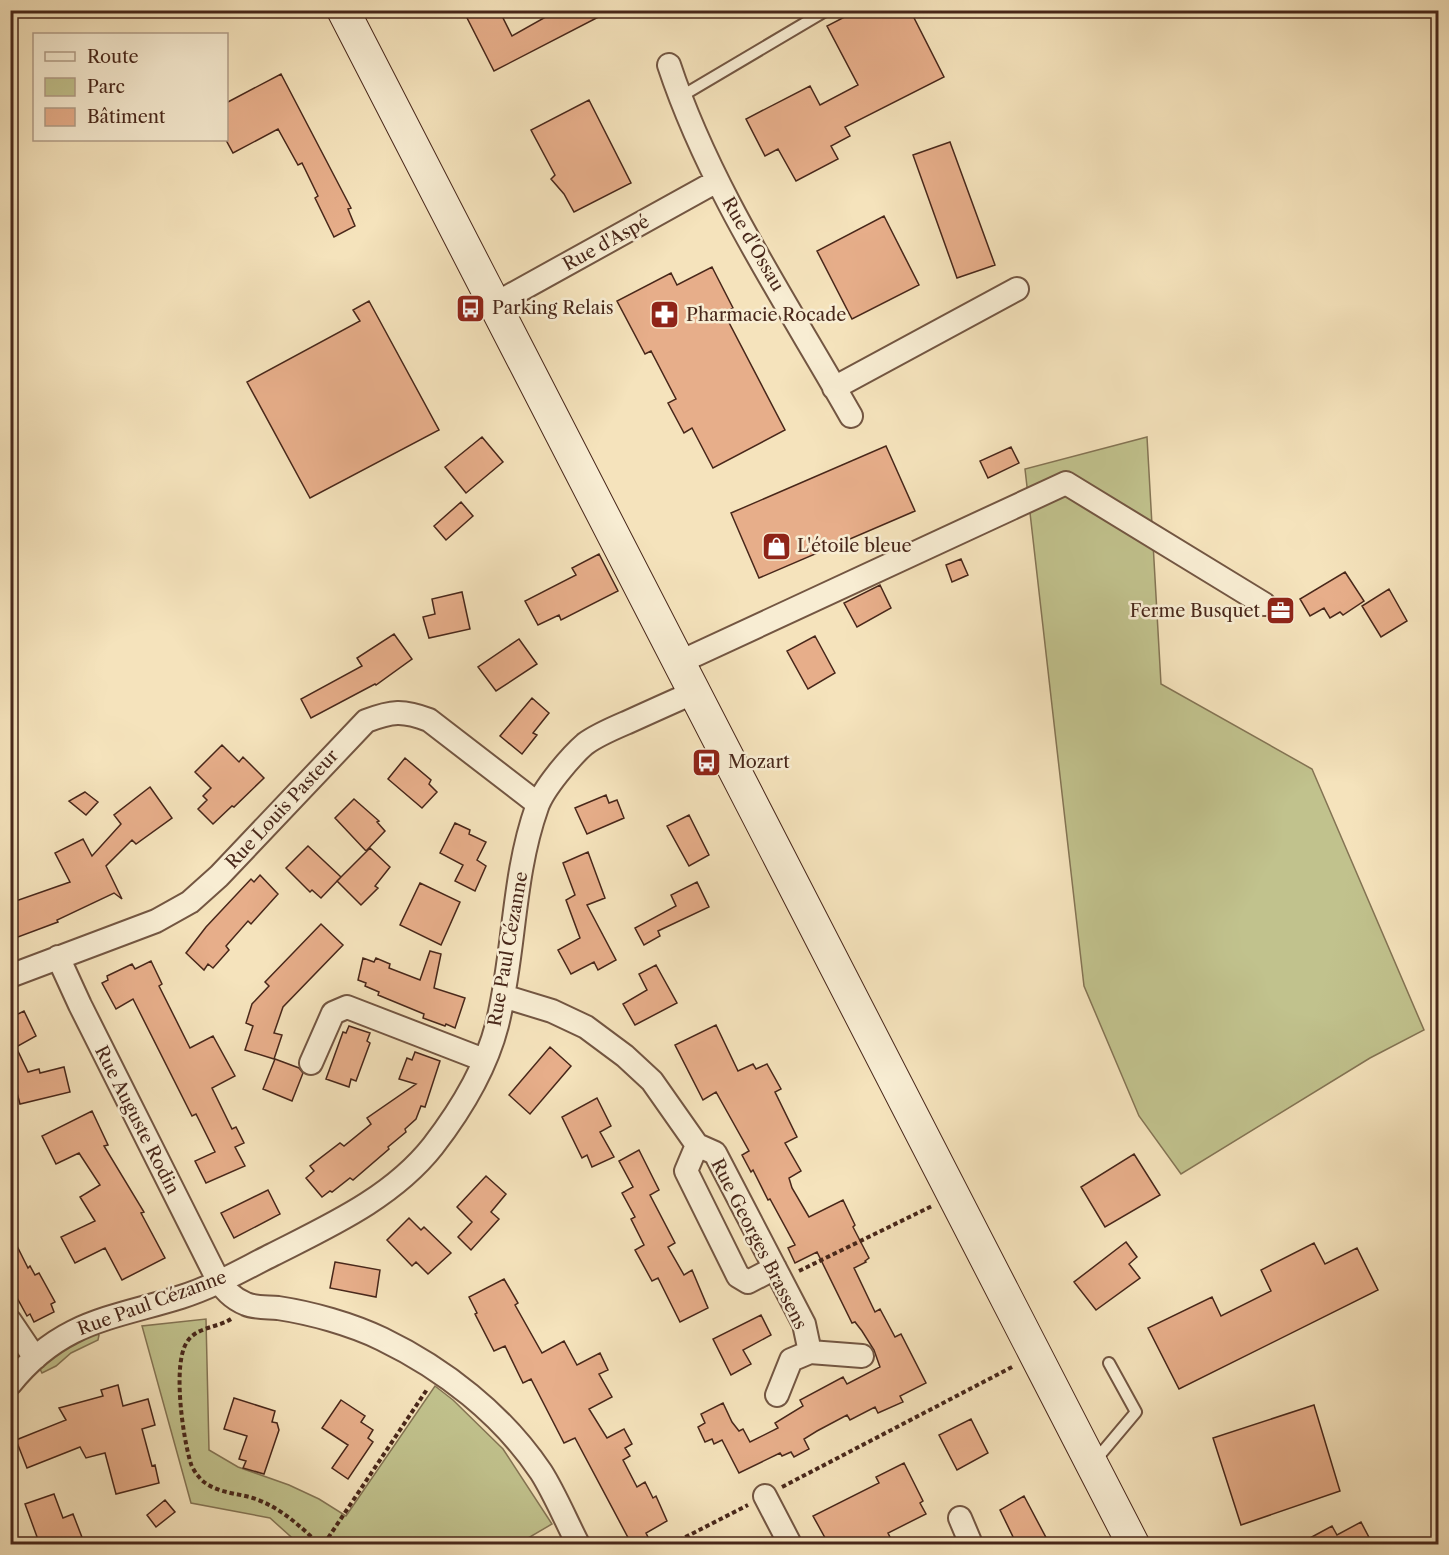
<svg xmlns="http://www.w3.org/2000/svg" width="1449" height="1555" font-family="'Libre Caslon Text',serif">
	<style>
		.green { fill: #c1c28d; stroke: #847454; stroke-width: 1.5 }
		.building { fill: #e7ae8a; stroke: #48271a; stroke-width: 1.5 }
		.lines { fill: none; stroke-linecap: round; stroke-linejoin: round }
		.lane-casing { stroke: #735642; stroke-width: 14 }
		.street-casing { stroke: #735642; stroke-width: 26 }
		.secondary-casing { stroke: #48271a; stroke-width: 34 }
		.path { stroke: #48271a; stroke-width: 4; stroke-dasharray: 4.5 3; stroke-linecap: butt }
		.lane { stroke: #f8edd3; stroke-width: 10 }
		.street { stroke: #f8edd3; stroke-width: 22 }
		.secondary { stroke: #f8edd3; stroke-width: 32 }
		.labels { text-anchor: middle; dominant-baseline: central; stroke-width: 5; stroke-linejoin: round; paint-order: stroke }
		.street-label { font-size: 18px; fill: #48271a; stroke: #f8edd3 }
		.poi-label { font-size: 18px; fill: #48271a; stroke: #f8edd3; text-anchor: start }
	</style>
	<rect width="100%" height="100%" fill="#f5e3bc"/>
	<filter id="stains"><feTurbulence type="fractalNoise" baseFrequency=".00333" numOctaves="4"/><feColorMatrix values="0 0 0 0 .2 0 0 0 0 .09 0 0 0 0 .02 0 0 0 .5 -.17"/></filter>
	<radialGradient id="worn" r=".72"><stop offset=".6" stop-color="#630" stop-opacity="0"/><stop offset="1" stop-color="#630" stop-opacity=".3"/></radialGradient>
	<path class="green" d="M1147 437 1161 684 1312 769 1424 1030 1370 1058 1181 1174 1139 1116 1084 986 1025 469Z
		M206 1319 209 1450 238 1467 289 1485 319 1499 346 1516 435 1386 453 1400 503 1449 552 1524 518 1544H299L270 1518 191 1503 142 1326Z
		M94 1332 99 1335 98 1340 71 1353 56 1366 42 1373 39 1367 44 1361Z"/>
	<path class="building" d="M463 10H499L512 36 558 10H612L494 71Z
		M858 10H910L944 77 845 127 850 136 831 146 838 159 796 181 778 149 765 156 746 119 810 86 820 105 858 85 827 26Z
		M281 74 351 208 348 209 355 226 334 237 315 198 318 196 302 163 298 165 278 129 233 153 226 140V103Z
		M589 100 631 183 574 212 564 194 551 179 555 175 531 130Z
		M950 142 995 265 957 278 913 155Z
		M884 216 919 285 852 319 817 251Z
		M712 267 733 308 724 313 785 430 713 468 692 428 684 433 668 403 676 399 651 351 645 354 617 301 671 273 677 285Z
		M369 301 439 430 310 498 247 382 360 321 353 310Z
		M482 437 503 462 466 493 445 467Z
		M886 446 915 511 759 578 731 513Z
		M1011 447 1019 463 988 478 980 461Z
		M461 502 473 516 446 540 434 526Z
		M599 554 618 591 561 620 559 615 538 625 525 601 576 575 572 568Z
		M961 559 968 575 952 582 946 565Z
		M1345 572 1364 601 1343 615 1340 612 1330 618 1324 608 1310 616 1300 599Z
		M880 585 891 608 857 627 844 603Z
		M1389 589 1407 621 1381 637 1362 606Z
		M462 592 470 629 429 638 423 617 435 614 432 599Z
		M394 634 412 659 376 685 375 684 311 718 301 699 362 666 357 658Z
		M815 636 835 673 808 689 787 651Z
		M519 639 537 664 496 691 478 667Z
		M532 698 549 713 533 733 537 735 522 754 500 736Z
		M222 745 239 762 243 757 264 778 234 807 232 806 213 824 198 809 207 800 203 796 211 788 195 772Z
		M405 758 431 780 429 784 437 792 422 808 388 779Z
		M150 787 172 818 136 844 132 840 106 866 122 899 114 893 57 920 58 922 10 940V903L70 882 55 853 83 839 92 856 121 824 114 815Z
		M85 792 98 802 86 815 69 801Z
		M606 795 609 803 617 800 624 818 587 834 575 808Z
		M354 799 379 821 377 822 385 831 366 851 335 818Z
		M689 815 709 855 689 866 667 826Z
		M455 823 470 830 469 834 486 842 477 860 486 866 475 891 455 881 463 865 440 853Z
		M308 846 341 877 321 898 312 890 310 892 286 868Z
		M370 848 390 867 375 886 378 888 361 905 337 881Z
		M588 852 605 898 587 905 616 960 598 970 594 962 571 974 558 950 580 938 566 900 575 895 563 863Z
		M260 875 278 894 251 924 248 921 226 946 229 950 213 968 208 964 204 970 186 953 206 927 251 879 254 882Z
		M697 882 709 907 658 931 660 936 644 945 635 928 676 906 671 895Z
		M420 883 460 902 441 945 400 925Z
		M321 924 343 945 283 1007 274 1033 282 1035 274 1059 245 1050 253 1026 246 1023 252 1004 269 986 265 982Z
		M430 951 441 954 434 988 465 998 455 1028 446 1024 445 1026 423 1018 424 1014 378 995 379 992 365 986 366 983 358 980 363 958 374 962 376 958 390 964 389 968 420 980Z
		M151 961 162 984 159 986 190 1048 213 1036 235 1076 212 1088 232 1129 236 1127 244 1143 235 1147 245 1166 206 1183 195 1161 215 1152 196 1114 192 1116 133 999 116 1009 102 983 108 980 107 976 132 964 135 969Z
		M656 965 677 1003 635 1025 623 1004 647 990 639 974Z
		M24 1011 36 1036 16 1047 28 1072 39 1069 40 1073 64 1067 70 1092 20 1104 10 1067V1018Z
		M716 1025 738 1071 753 1064 756 1069 767 1064 781 1089 775 1092 797 1137 785 1143 801 1171 789 1178 792 1188 809 1217 843 1200 855 1225 853 1227 869 1258 865 1261 866 1262 854 1268 875 1312 880 1309 895 1337 901 1334 926 1383 900 1396 903 1402 878 1413 875 1407 850 1420 847 1415 817 1431 804 1439 809 1449 794 1457 791 1452 782 1456 780 1453 739 1473 722 1440 714 1444 712 1439 705 1442 698 1427 705 1423 701 1414 723 1403 732 1422 739 1431 743 1429 750 1442 778 1428 775 1423 803 1406 800 1400 843 1377 847 1384 880 1367 874 1350 862 1331 855 1322 852 1323 817 1252 795 1263 788 1248 795 1245 770 1199 768 1200 753 1170 751 1172 742 1155 749 1151 716 1092 703 1100 675 1045Z
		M349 1026 370 1033 367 1041 370 1043 356 1081 351 1079 349 1087 326 1079 343 1032 346 1033Z
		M550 1047 571 1066 530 1114 509 1095Z
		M415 1052 440 1061 425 1107 421 1106 416 1119 405 1129 406 1132 388 1147 389 1149 353 1180 350 1178 332 1192 330 1191 322 1197 306 1178 314 1171 310 1166 340 1143 344 1146 371 1124 367 1118 416 1084 399 1079 407 1058 412 1060Z
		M275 1059 299 1068 303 1073 292 1101 263 1089Z
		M597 1098 611 1126 600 1132 614 1157 592 1167 587 1155 582 1158 562 1117Z
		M92 1111 108 1145 104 1146 144 1212 141 1213 165 1258 122 1280 105 1248 75 1263 61 1237 95 1221 80 1197 100 1185 79 1153 56 1164 42 1136Z
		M639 1150 659 1190 650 1195 675 1243 668 1247 684 1275 692 1270 708 1308 680 1322 658 1278 652 1281 635 1250 644 1245 631 1219 635 1217 622 1193 633 1187 619 1161Z
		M1134 1154 1160 1195 1105 1227 1081 1187Z
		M486 1176 506 1194 491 1212 499 1219 471 1250 458 1237 472 1222 457 1207Z
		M268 1190 280 1214 234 1238 221 1213Z
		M409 1218 421 1230 424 1227 451 1253 428 1274 416 1262 412 1266 387 1240Z
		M10 1232 28 1268 30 1266 35 1275 39 1273 55 1302 51 1304 54 1312 34 1322 30 1314 27 1316 10 1285Z
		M1126 1242 1137 1257 1129 1264 1140 1278 1096 1310 1074 1282Z
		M1314 1243 1325 1264 1357 1248 1378 1290 1179 1389 1148 1328 1212 1297 1221 1316 1271 1291 1261 1270Z
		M335 1262 380 1270 376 1297 330 1288Z
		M504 1279 518 1303 515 1305 542 1353 564 1341 577 1365 600 1353 608 1370 599 1374 612 1397 589 1409 607 1438 624 1429 632 1444 625 1448 630 1456 623 1460 637 1487 645 1482 653 1498 656 1496 667 1521 646 1533 652 1545H632L575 1438 564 1443 531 1379 523 1383 505 1346 494 1351 475 1314 477 1313 469 1297Z
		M761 1315 771 1335 743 1350 751 1364 731 1375 713 1339Z
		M118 1385 123 1406 148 1399 155 1425 142 1429 152 1466 155 1465 159 1483 116 1494 105 1453 86 1458 80 1447 27 1468 16 1440 66 1420 59 1408 103 1396 101 1390Z
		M234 1398 275 1411 272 1422 277 1423 279 1430 264 1474 243 1468 246 1461 239 1459 247 1436 224 1429Z
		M341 1400 365 1416 361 1422 373 1430 368 1438 373 1442 348 1479 332 1468 348 1445 322 1428Z
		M1314 1405 1340 1491 1241 1525 1213 1438Z
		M971 1419 988 1453 957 1470 939 1435Z
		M904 1463 923 1501 920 1503 926 1514 888 1533 894 1545H829L813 1516 879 1483 876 1477Z
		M54 1494 63 1518 73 1514 85 1545H40L25 1504Z
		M1024 1496 1050 1545H1017L1000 1510Z
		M165 1500 175 1512 156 1527 147 1515Z
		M1361 1522 1373 1545H1297L1332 1526 1337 1535Z"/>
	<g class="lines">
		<defs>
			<path id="lane" d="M680 97 827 10
				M1094 1462 1136 1412 1109 1363"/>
			<path id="street" d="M669 65C710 189 787 303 851 416
				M495 304 717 181
				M834 388 1017 289
				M680 662 1066 483 1264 604
				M58 957 80 1005 215 1274C222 1288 231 1298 246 1304 255 1308 268 1307 278 1308 311 1313 351 1324 382 1339 444 1369 502 1414 541 1472 555 1494 566 1521 578 1544
				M10 976 156 921 190 902 219 876 366 721C392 711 403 710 429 720L538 804
				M503 996 552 1011 586 1027 625 1056 652 1081 697 1145 715 1153 804 1324 810 1352
				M311 1063 333 1013 347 1007 484 1060
				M697 1145 686 1171 738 1276 748 1282 775 1268
				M10 1321 35 1358
				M10 1384C61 1321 110 1319 181 1297 213 1287 242 1270 272 1255 329 1226 392 1198 433 1146 460 1111 486 1068 497 1025 515 954 512 877 537 807 543 789 571 756 585 744 597 735 614 728 628 722 650 712 672 702 695 692
				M777 1395 791 1360 810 1352 862 1356
				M765 1496 790 1544
				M960 1518 971 1544"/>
			<path id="secondary" d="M343 10 1133 1544"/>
		</defs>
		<use href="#lane" class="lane-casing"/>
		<use href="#street" class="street-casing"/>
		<use href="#secondary" class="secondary-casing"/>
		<path class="path" d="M799 1271 932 1206
			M231 1319C217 1328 196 1327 187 1342 172 1364 183 1439 191 1464 193 1470 199 1478 204 1482 220 1494 239 1493 256 1499 282 1509 300 1526 319 1544
			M782 1487 1014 1366
			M324 1544 428 1388
			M672 1544 748 1505"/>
		<use href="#lane" class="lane"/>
		<use href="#street" class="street"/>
		<use href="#secondary" class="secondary"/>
	</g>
	<defs>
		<symbol id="bus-square" viewBox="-11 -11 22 22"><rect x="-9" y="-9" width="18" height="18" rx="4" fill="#8f2418" stroke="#f8edd3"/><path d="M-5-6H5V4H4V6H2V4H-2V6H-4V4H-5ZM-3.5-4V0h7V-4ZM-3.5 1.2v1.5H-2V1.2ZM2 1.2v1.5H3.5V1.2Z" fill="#fff"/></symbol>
		<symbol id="pharmacy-square" viewBox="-11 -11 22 22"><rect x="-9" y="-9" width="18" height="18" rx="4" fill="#8f2418" stroke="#f8edd3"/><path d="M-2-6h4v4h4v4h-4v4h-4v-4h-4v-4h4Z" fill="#fff"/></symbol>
		<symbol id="shop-square" viewBox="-11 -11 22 22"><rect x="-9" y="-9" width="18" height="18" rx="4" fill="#8f2418" stroke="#f8edd3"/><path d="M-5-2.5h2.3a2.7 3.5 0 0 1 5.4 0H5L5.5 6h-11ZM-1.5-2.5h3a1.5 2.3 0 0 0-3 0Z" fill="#fff"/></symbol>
		<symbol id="office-square" viewBox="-11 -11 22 22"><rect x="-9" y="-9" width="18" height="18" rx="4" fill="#8f2418" stroke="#f8edd3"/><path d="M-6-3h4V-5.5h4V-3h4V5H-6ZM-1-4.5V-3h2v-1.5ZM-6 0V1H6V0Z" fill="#fff"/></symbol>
	</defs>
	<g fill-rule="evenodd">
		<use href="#bus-square" x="454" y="292" width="33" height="33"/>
		<use href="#pharmacy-square" x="648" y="298" width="33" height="33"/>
		<use href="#shop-square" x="760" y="530" width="33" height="33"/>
		<use href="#office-square" x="1264" y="594" width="33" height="33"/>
		<use href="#bus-square" x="690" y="746" width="33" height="33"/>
	</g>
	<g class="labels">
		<g class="street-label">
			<text transform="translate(606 243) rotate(-29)">Rue d'Aspé</text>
			<text transform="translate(753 244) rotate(60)">Rue d'Ossau</text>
			<text transform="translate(282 809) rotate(-47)">Rue Louis Pasteur</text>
			<text transform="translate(508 949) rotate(-80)">Rue Paul Cézanne</text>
			<text transform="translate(137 1120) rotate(63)">Rue Auguste Rodin</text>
			<text transform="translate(759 1244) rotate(63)">Rue Georges Brassens</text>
			<text transform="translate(152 1303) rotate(-20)">Rue Paul Cézanne</text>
		</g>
		<g class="poi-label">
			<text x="492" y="308">Parking Relais</text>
			<text x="686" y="315">Pharmacie Rocade</text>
			<text x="797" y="546">L'étoile bleue</text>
			<text x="1260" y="611" text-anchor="end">Ferme Busquet</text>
			<text x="728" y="762">Mozart</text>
		</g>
	</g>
	<rect width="1449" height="1555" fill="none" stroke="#f5e3bc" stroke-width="36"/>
	<rect x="12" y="12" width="1425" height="1531" fill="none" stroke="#48271a" stroke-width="3"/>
	<rect x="18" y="18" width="1413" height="1519" fill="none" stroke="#48271a" stroke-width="1.5"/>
	<rect x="33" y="33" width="195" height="108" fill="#f8edd3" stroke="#b29e89" stroke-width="1.5"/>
	<rect x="45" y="52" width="30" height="9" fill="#f8edd3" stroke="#b29e89" stroke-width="1.5"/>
	<text x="87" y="63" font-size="18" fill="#48271a">Route</text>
	<rect x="45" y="78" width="30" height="18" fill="#c1c28d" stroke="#b29e89" stroke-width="1.5"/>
	<text x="87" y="93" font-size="18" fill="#48271a">Parc</text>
	<rect x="45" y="108" width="30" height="18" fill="#e7ae8a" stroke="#b29e89" stroke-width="1.5"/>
	<text x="87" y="123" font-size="18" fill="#48271a">Bâtiment</text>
	<rect width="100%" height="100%" filter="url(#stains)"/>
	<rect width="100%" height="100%" fill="url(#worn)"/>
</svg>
